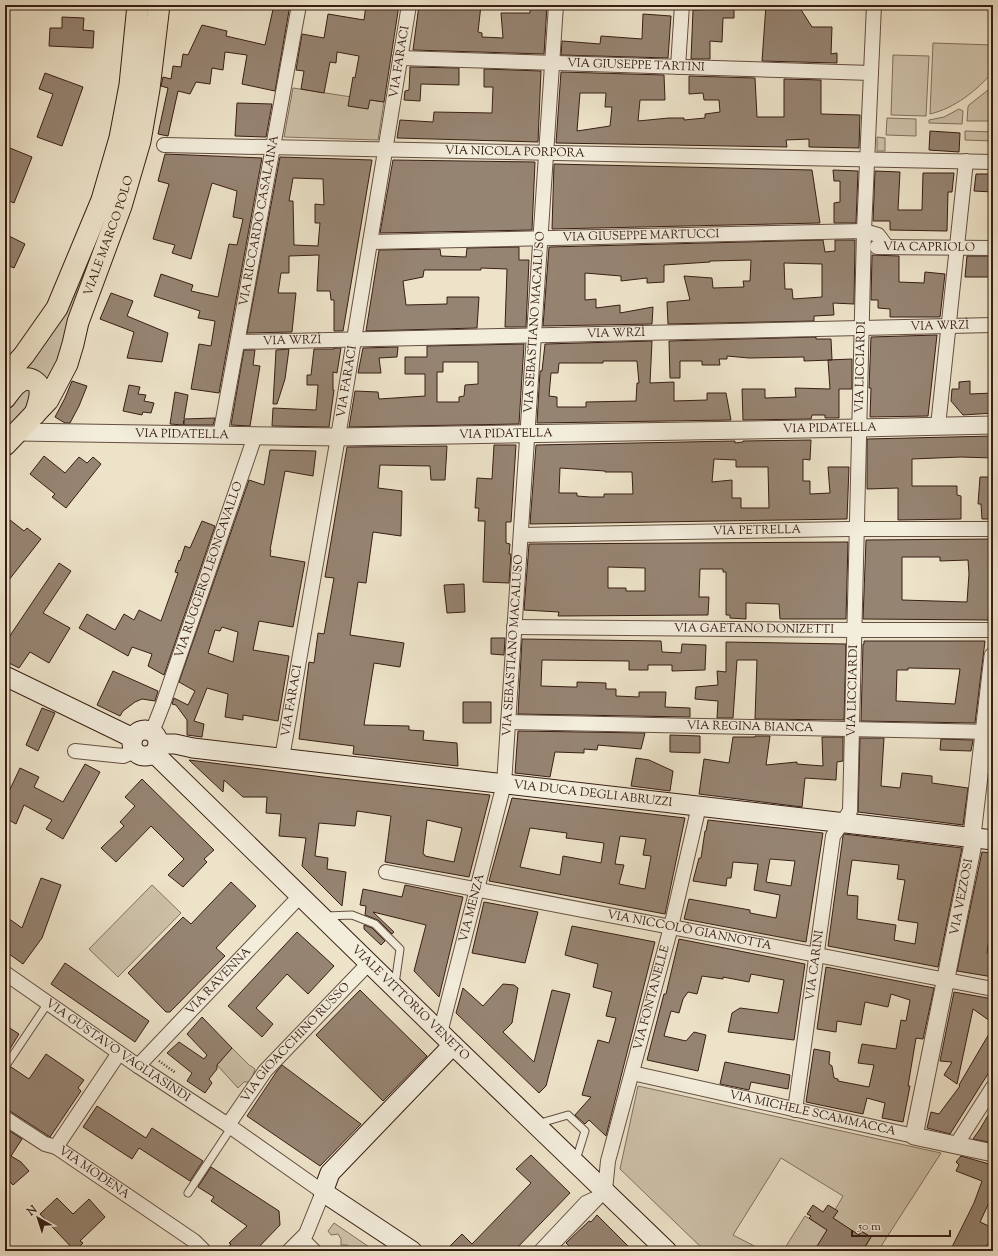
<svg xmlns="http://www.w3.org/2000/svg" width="998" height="1256" font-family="'Sorts Mill Goudy',serif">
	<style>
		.green { fill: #cec2aa; stroke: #83705f }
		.building { fill: #968472; stroke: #381e14; fill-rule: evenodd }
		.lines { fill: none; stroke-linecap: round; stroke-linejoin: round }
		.service-casing { stroke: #654f41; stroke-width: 9 }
		.minor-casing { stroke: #654f41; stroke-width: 16 }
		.tertiary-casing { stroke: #654f41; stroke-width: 19 }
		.secondary-casing { stroke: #381e14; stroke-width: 21 }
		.primary-casing { stroke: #381e14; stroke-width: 23 }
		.path { stroke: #381e14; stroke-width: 2.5; stroke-dasharray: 1 2; stroke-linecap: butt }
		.service { stroke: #f3eddc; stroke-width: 7 }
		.minor { stroke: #f3eddc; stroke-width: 14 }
		.tertiary { stroke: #f3eddc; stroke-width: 17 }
		.secondary { stroke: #f3eddc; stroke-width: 19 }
		.primary { stroke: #ede3c9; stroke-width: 21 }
		.labels { text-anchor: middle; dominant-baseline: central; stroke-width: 4; stroke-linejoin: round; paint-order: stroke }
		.street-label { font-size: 12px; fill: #381e14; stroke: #f3eddc }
	</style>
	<rect width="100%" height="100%" fill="#ede3c9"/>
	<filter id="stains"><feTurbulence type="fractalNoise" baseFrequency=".005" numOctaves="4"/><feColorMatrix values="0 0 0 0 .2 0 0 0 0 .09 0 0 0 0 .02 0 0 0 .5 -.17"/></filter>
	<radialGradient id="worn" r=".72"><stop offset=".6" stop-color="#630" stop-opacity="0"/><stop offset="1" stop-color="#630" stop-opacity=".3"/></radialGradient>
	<path class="green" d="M148 5H153L114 203 71 311 60 354 47 384 25 372 27 362 56 327Z
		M933 43 993 45V72C976 91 955 108 930 114Z
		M893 55 929 56 926 116 891 115Z
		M993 86V121H967L968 107 969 105Z
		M293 88 384 102 378 140 284 137Z
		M959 109 963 111 962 124 929 123V120L944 117Z
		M887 118 916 119V136L886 135Z
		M965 131 993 132V141L965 140Z
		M877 137 885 138V151H877Z
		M32 387 30 406 5 430V410L18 390Z
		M152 885 181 913 118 977 89 949Z
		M232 1048 250 1066H251L255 1069 251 1082H244L238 1088 217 1065Z
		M638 1086 941 1153 878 1251H870L865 1248 871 1237 861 1231 859 1235 833 1218 837 1212 835 1210 843 1196 781 1158 733 1235 764 1251H705L620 1169Z
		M805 1216 827 1230 815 1251H783Z
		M334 1223 375 1251H356L347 1245H341V1239L338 1234 331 1235 328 1231Z"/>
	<path class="building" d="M274 5H290L275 91 242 84 247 55 225 52 223 70 212 68 210 84 196 82 190 94 178 91 168 136 158 134 168 88 161 86 163 77 171 79 173 66 181 67 183 54 188 55 202 25 227 31 226 36 265 45Z
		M366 5H399L384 102 370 100 368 109 348 106 353 77 355 78 359 56 337 52 336 63 330 62 324 93 301 89 304 71 296 70 302 34 324 38 328 14 364 20Z
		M419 5H481L478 32 482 33V37L503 38 501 13H530V5H547L544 54 413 50Z
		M721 5H734V18H723L722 42 710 41V59H691L693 10 721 9Z
		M766 5H798L812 27H832L831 54 837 53V63L762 61Z
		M643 14 671 16 668 58 561 55 562 41 600 44 601 36 642 39Z
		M62 17 84 18 83 30 94 31 93 48 49 46 50 28H62Z
		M410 67 459 68V85L421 84 420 101 404 100 405 91 409 90Z
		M484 69 541 71 538 142 397 138 400 120 433 122 434 112 492 113 493 87H484Z
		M561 72 664 75 665 100H640L638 121 669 118H684V120L705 118V114L720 112 719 100H704L703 93 689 94V76L755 78 757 117H784V79L821 80V114L860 115 859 148 809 147V139L786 140 787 147 556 143ZM580 93H606L605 107H612L610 126 577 131Z
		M45 73 83 87 62 146 37 137 53 94 39 89Z
		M237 103 272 104 266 137 235 136Z
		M930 131 960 133 959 152 929 150Z
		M5 146 32 157 14 203 5 199Z
		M165 154 262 158 219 393 191 389 199 344 211 346 215 321 198 318 200 311 154 296 161 274 193 285 191 291 218 297 229 244 237 245 243 219 233 217 237 191 212 183 191 259 172 253 175 245 153 239 169 184 158 181Z
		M280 157 372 160 343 331H334V300H331L330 291H317L319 255 289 256V273H281L278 293H296L292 332 247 333ZM293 178 323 179 324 205 315 204V223H320L318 246 294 245 293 201H289Z
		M393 160 535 162 532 230 380 233Z
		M554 164 812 170 820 223 552 229Z
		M833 170 858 171 856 223H834V203L840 202V181H834Z
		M875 171 900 172 898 210H922L923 173H954L952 192H948L947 231 890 230V221H873Z
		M976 174H993V192L974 191Z
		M5 234 25 244 14 268 5 264Z
		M823 240 825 252 835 251V240H855L854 304 833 303 834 315 814 316V321L668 324 667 302 690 300 684 276 712 278 713 288 744 287 743 281H750L751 260 710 261V262L664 265V282L647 283V278L621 281V276L585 273V300L596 299V308L620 305V313L653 307 652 324 543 326 549 247ZM784 263 822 264V297L793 299 792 289H785Z
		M519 247V260H529L526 327H505L507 269 481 268V270H424L423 277 403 281 406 305 447 304V297H479L477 328 366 331 379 250 440 249 441 256 466 257 467 248Z
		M872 255 899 256V282L924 283 925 272 945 274 940 317H890V309L878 308V300H871Z
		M967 256H993V277H965Z
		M111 293 133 301 127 316 168 333 162 362 127 358 134 332 100 319Z
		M937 335 928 416 870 417 871 388H869L871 337Z
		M816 337V339H831L832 360 804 361V357L749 358 727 356V359H719L720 365H702V361H680V378H670L669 341Z
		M652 341 650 383 674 382V401L707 400V393H726L731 420 537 423 540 371H542L545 344ZM603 361H637L639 383H637L636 401 586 402V407H557V397L549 396 551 373H558L559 363H603Z
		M524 344 519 424 349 427 355 391 378 392 379 399 425 396V374H405V357H427V346ZM443 362H478V384L465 385 464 396 459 397V402H437V372H443Z
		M398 347 397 357 379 358 381 373H358L363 348Z
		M334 348H341L337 373 333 372V390H334L329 427 272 426 273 408 316 410 318 385H307V375H311L314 349H334Z
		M289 349 285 379 277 404H273L276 350Z
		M244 350H255L253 365 260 366 250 426 231 425Z
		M852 359V389H839V418H825V415H812L811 419 743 420 742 389H765V398L796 397 795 388 830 389 828 360Z
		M72 381 87 386 79 406 70 423H65L55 417 65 398Z
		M970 381V394L993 393V413L963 415 951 401 952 389H959V382Z
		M129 385 140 387 138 394 146 395 144 401 154 403 151 413 143 412 142 415 123 411Z
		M175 392 188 395 184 419 215 418 213 425H184V420L183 425 170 424Z
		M993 436V458L961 457 912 459V486H957V495L961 496V519L898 520V488L867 489V439Z
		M811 440 810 460 803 459V481H810V494L830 493 828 467H849L847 519 530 524 536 445 735 441V443L743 442V441ZM714 459 736 460V467H768L769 508H741V498H732V480L712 482ZM560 468 605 471V472H632L633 494H604V497H590L577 496V493H559Z
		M494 445H516L511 522H506V543L510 544 509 554H511L509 583 483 582 485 521H478L479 508H475L477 478 492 479Z
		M447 446 445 480H431L430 466 380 465 378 488 402 491 401 536 373 532 366 583 358 582 350 635 404 643 400 667 374 663 364 725 409 726V730L424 731 423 740 457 743 458 766 353 754 354 746 299 739 309 662 314 663 318 633 324 634 334 578 325 577 347 447Z
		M270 450 316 451 313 476 285 471 270 550H271L270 556 305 562 293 627 259 621 253 650 289 656 278 721 243 715V720L225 717 228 694 207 688 194 721 204 724 202 737 187 735V720L176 705 172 704 174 698 188 705 195 691 179 682 249 480 264 485ZM222 627 238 632 233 662 208 653 215 630 220 631Z
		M44 456 65 473 79 457 87 463 93 457 101 464 66 508 52 497 55 494 30 474Z
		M980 477H993V519H982L981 504H978Z
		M5 516 24 531 27 528 41 539 5 585Z
		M202 521 215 526 164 675 148 666 152 654 132 647 128 656 79 628 87 614 115 630 124 614 134 620 139 610 161 621 178 573 175 572 179 560 180 561 185 546 190 548Z
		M993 539V573L988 620 863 619 866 540ZM902 557H940V561L968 560 969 574 967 602 902 600Z
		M848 542 846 619H780L779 604 746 603V619L730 618V615H726V572H723V569H700L699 597H709L708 615 558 616 559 612 524 610 529 544ZM608 567 645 568V591H626V588H608Z
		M59 563 71 571 43 613 70 628 49 663 30 652 19 668 5 661V643Z
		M464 584 465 612 447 613 444 585Z
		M491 638H505L504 655 491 654Z
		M522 639 661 641 662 652 681 653 682 644 706 645 705 670 672 671V665H648V670H629V661L542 660 541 686 572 687H577V682L606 683V689H616V696L639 697V692H666L665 707 690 708V717L518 714Z
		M864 641H985L975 723 861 721 863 644H864ZM908 668 960 669 955 704 896 701 897 670H908Z
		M726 642 846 644 844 720 755 719 757 660H737L733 718H717L718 701 695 699 696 687 718 685 717 671 726 672Z
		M113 671 158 691 155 701 142 699 135 702 123 711 120 716 97 705Z
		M463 702H491V723H463Z
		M42 708 55 713 38 751 26 745Z
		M518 731 645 733 641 749 598 745 597 750 584 749V753L555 752 550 777 515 773Z
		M670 735 700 736V753L670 752Z
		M755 736H770L766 765 797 762V764L823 766 822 737H843V761L837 762 836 780 805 778 802 807 699 794 704 759 729 763 733 737H755Z
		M860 738H884L881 786 900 788 902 773 932 776V783L968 788 963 825 858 812Z
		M941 739 973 740 971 751 940 750Z
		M636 758 649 760 673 771 670 791 631 786Z
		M189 760 323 777 490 795 469 877 385 862 391 816 357 811 355 826 319 823 315 856 328 858 327 869 346 872 342 906 302 866 306 838 279 836 281 814 266 813 267 797H243L224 780 223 792ZM427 820 462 828 454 862 425 856V855L423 854Z
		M85 764 100 772 63 839 46 829 52 820 24 805 16 824 5 818V800L20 768 39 777 34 787 63 802Z
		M142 779 214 850 204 859 207 862 183 887 168 875 184 859 151 826 116 862 101 848 124 826 120 822 135 806 125 797Z
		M512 798 685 818 665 914 489 881ZM530 828 567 833 566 838 604 843 601 863 563 856 560 875 520 867ZM620 836 646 839 643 855 651 856 645 889 619 884 624 865 615 864Z
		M708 820 823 833 806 942 684 919 689 899 750 910V913L776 918 780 895 754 890 758 864 733 862 731 878H727L726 886 693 881 699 858H701L705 831H706ZM770 859 795 861 791 886 766 882Z
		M844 834 962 848 938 967 828 946 843 836ZM852 860 899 865 897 879 905 880 898 920 918 923 915 944 894 940 896 925 857 919 858 896 847 895Z
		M982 852 993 853V930L990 929 987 953 993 954V977L957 971Z
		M41 878 61 885 42 938 23 964 5 951V916L22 928Z
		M231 882 256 906 216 948 225 956 170 1012H166L128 973 183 917 191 924Z
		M405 885 463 897 439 997 414 971 426 925 373 912 394 932 392 934 378 920 365 915 366 906 360 905 363 889 402 897Z
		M484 902 538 912 525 963 472 953Z
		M364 925 372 928 385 941 381 945 364 929Z
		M572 926 655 942 606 1136 589 1120 585 1124 575 1115 591 1097 582 1095 598 1040 609 1043 616 1018 606 1016 612 992 593 987 598 964 565 955Z
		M297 932 334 966 308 994 287 974 256 1008 273 1024 262 1037 228 1006Z
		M679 939 805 964 794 1040 728 1032 732 1013 740 1008 778 1013 784 980 751 974 749 982 723 977V979L702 976 697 994 688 992 683 999 679 1013 671 1011 664 1036 686 1041 694 1032 706 1035 698 1071 647 1060 664 994H666Z
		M65 963 149 1021 135 1042 51 984Z
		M826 967 934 988 923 1039 916 1038 908 1086H910L903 1122 882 1118 885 1103 867 1098 863 1114 806 1102 814 1049 830 1052 829 1064 832 1066 834 1078 838 1079V1081L869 1087 874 1065 858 1063 862 1044 896 1049 901 1020 906 1021 910 1000 891 994 888 1007 865 1002 861 1025 837 1021 836 1032 817 1029Z
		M503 984 514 985 518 988 512 1023 503 1032 534 1062 552 990 570 994 546 1086 539 1093 456 1013 463 988 483 1006Z
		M360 990 427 1056 383 1101 316 1035Z
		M954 992 993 999V1023L973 1009 957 1084 944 1075 952 1062 940 1061Z
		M202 1017 232 1048 217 1065V1069L209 1079 212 1083 205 1093 187 1081 192 1073 167 1053 179 1042 204 1059 207 1055 187 1034Z
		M5 1025 19 1034 5 1057Z
		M993 1027V1066L950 1134 927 1128 931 1112 939 1114 960 1086 959 1085Z
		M46 1054 84 1080 78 1088 81 1091 50 1137 10 1111 5 1110V1072L8 1071 11 1067 29 1079Z
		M725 1062 790 1075 788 1089 751 1082 749 1090 720 1084Z
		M282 1065 361 1124 320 1166 247 1116 277 1071Z
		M97 1106 146 1138 152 1128 203 1161 190 1181 139 1148 132 1159 83 1127Z
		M993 1107V1143L973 1139 980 1129Z
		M5 1128 22 1139 11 1156 21 1162 29 1171 13 1185 5 1177Z
		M531 1155 570 1193 514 1251H445L462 1234 472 1244 531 1183 516 1169Z
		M961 1156 989 1164V1162L993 1163V1194L980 1222 993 1228V1234L984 1251H950L974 1203 982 1181 956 1171 959 1165 956 1162Z
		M211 1167 279 1211 280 1225 255 1251H225L231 1244 229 1243 247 1226 211 1201 214 1197 198 1187Z
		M57 1198 73 1214 89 1199 105 1217 80 1241 83 1243 75 1251 40 1214Z
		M813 1205 823 1212 828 1205 838 1211 833 1218 859 1235 861 1231 871 1237 862 1251H814L827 1230 809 1218 811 1216 807 1214Z
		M597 1215 633 1251H574L566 1243 589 1221 591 1222Z"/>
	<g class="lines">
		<defs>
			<path id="service" d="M326 916 352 915 375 924 400 949 395 984
				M5 1067 48 1003
				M537 1124 568 1115 585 1131 576 1160
				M188 1193 231 1128
				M536 1251 584 1200 595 1195"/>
			<g id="minor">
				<path id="s1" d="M400 58 871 73"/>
				<path d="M678 67 682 5"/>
				<path id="s2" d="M164 145 993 162"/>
				<path id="s3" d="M370 242 864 231 878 235 887 247"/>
				<path id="s4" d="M877 247 993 248"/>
				<path id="s5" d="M238 342 993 325"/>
				<path d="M938 426 966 161"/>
				<path id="s6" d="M220 436 299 5"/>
				<path id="s7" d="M521 535 848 529H993"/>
				<path id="s8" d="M514 627 855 630H993"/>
				<path id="s9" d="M508 722 993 732"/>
				<path id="s10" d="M152 732 163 704 255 436"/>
				<path d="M75 751 123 756 135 751"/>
				<path id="s11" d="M282 758 338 437 409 5"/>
				<path id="s12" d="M386 872 993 989"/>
				<path id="s13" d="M5 973 138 1066 228 1125 323 1192 306 1234 289 1251"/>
				<path id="s14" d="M440 1033 504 784 556 5"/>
				<path id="s15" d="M119 1053 56 1147 194 1241 204 1251"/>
				<path id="s16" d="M138 1066 300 896"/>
				<path id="s17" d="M632 1073 914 1136"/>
				<path id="s18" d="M795 1110 833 836 850 811 864 231 874 5"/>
				<path d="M5 1118 45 1144 56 1147"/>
				<path id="s19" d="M228 1125 265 1071 369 963"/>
				<path d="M956 1145 993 1087"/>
				<path d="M302 1239 314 1251"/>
				<path id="s20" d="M546 1251 605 1190 608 1161 671 927 699 806"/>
			</g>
			<g id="tertiary">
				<path id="s21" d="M18 432 338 437 859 428 993 425"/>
				<path d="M993 656 973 827 972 849 914 1136 993 1153"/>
			</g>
			<g id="secondary">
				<path d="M5 676 133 738"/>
				<circle cx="145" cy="743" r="13"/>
				<path id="s22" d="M158 744H175L193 748 993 840"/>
				<path id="s23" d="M154 753 453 1045 667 1251"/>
				<path d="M412 1251 323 1192 330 1173 453 1045"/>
			</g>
			<g id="primary">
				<path d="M5 377 24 355 57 308 102 200 120 138 130 85 138 5"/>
				<path d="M5 398C11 390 21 373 34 381 37 383 40 386 40 390 41 399 37 407 35 414"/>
				<path id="s24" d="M5 445 48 400 67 364 73 344 78 322 121 206 140 141 149 89 159 5"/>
			</g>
		</defs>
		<use href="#service" class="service-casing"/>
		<use href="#minor" class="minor-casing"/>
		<use href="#tertiary" class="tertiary-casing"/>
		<use href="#secondary" class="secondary-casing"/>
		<use href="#primary" class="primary-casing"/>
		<path class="path" d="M159 1061 176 1073"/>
		<use href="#service" class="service"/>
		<use href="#minor" class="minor"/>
		<use href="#tertiary" class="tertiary"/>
		<use href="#secondary" class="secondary"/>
		<use href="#primary" class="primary"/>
	</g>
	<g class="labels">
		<g class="street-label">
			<text stroke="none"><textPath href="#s11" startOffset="706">VIA FARACI</textPath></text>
			<text stroke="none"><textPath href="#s1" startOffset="236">VIA GIUSEPPE TARTINI</textPath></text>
			<text stroke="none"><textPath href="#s2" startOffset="351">VIA NICOLA PORPORA</textPath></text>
			<text stroke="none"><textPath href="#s6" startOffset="219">VIA RICCARDO CASALAINA</textPath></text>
			<text stroke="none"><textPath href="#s24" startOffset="238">VIALE MARCO POLO</textPath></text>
			<text stroke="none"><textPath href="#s3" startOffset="271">VIA GIUSEPPE MARTUCCI</textPath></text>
			<text stroke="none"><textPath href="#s4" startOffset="52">VIA CAPRIOLO</textPath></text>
			<text stroke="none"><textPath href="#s14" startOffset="720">VIA SEBASTIANO MACALUSO</textPath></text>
			<text stroke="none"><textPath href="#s5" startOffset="702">VIA WRZÌ</textPath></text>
			<text stroke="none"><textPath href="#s5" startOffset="378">VIA WRZÌ</textPath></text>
			<text stroke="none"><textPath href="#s5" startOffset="54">VIA WRZÌ</textPath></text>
			<text stroke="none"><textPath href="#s18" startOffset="751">VIA LICCIARDI</textPath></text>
			<text stroke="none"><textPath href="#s11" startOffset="382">VIA FARACI</textPath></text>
			<text stroke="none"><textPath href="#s21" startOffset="812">VIA PIDATELLA</textPath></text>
			<text stroke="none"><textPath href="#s21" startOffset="488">VIA PIDATELLA</textPath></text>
			<text stroke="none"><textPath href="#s21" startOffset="164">VIA PIDATELLA</textPath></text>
			<text stroke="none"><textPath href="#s7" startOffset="236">VIA PETRELLA</textPath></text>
			<text stroke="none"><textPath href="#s10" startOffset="172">VIA RUGGERO LEONCAVALLO</textPath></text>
			<text stroke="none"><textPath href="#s8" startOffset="240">VIA GAETANO DONIZETTI</textPath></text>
			<text stroke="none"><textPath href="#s14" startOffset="396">VIA SEBASTIANO MACALUSO</textPath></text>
			<text stroke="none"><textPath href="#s18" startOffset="427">VIA LICCIARDI</textPath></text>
			<text stroke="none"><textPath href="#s11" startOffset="58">VIA FARACI</textPath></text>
			<text stroke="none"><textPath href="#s9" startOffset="242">VIA REGINA BIANCA</textPath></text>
			<text stroke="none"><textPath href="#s22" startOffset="438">VIA DUCA DEGLI ABRUZZI</textPath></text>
			<text transform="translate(962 897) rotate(-79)">VIA VEZZOSI</text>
			<text stroke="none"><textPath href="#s14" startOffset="129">VIA MENZA</textPath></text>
			<text stroke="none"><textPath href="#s12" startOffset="309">VIA NICCOLÒ GIANNOTTA</textPath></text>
			<text stroke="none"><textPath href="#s18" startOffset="146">VIA CARINI</textPath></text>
			<text stroke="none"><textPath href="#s16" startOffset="117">VIA RAVENNA</textPath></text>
			<text stroke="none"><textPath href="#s20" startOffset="283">VIA FONTANELLE</textPath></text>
			<text stroke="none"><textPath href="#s23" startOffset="358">VIALE VITTORIO VENETO</textPath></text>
			<text stroke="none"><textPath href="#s19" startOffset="107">VIA GIOACCHINO RUSSO</textPath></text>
			<text stroke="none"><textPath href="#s13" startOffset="137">VIA GUSTAVO VAGLIASINDI</textPath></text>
			<text stroke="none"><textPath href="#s17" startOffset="185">VIA MICHELE SCAMMACCA</textPath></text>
			<text stroke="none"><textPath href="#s15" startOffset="159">VIA MODENA</textPath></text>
		</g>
	</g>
	<rect width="998" height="1256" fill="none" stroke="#ede3c9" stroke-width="20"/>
	<rect x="6" y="6" width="986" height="1244" fill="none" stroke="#381e14" stroke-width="2"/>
	<rect x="10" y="10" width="978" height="1236" fill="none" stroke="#381e14"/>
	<g transform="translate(38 1218) rotate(321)" stroke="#f3eddc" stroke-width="3" paint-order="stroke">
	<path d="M0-3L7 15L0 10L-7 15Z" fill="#381e14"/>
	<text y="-6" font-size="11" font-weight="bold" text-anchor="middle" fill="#381e14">N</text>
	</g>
	<path d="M852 1230v6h98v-6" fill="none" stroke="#381e14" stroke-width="2"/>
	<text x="858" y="1230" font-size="12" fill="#381e14" stroke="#f3eddc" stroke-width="3" paint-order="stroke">50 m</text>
	<rect width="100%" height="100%" filter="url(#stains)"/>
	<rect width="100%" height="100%" fill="url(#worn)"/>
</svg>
